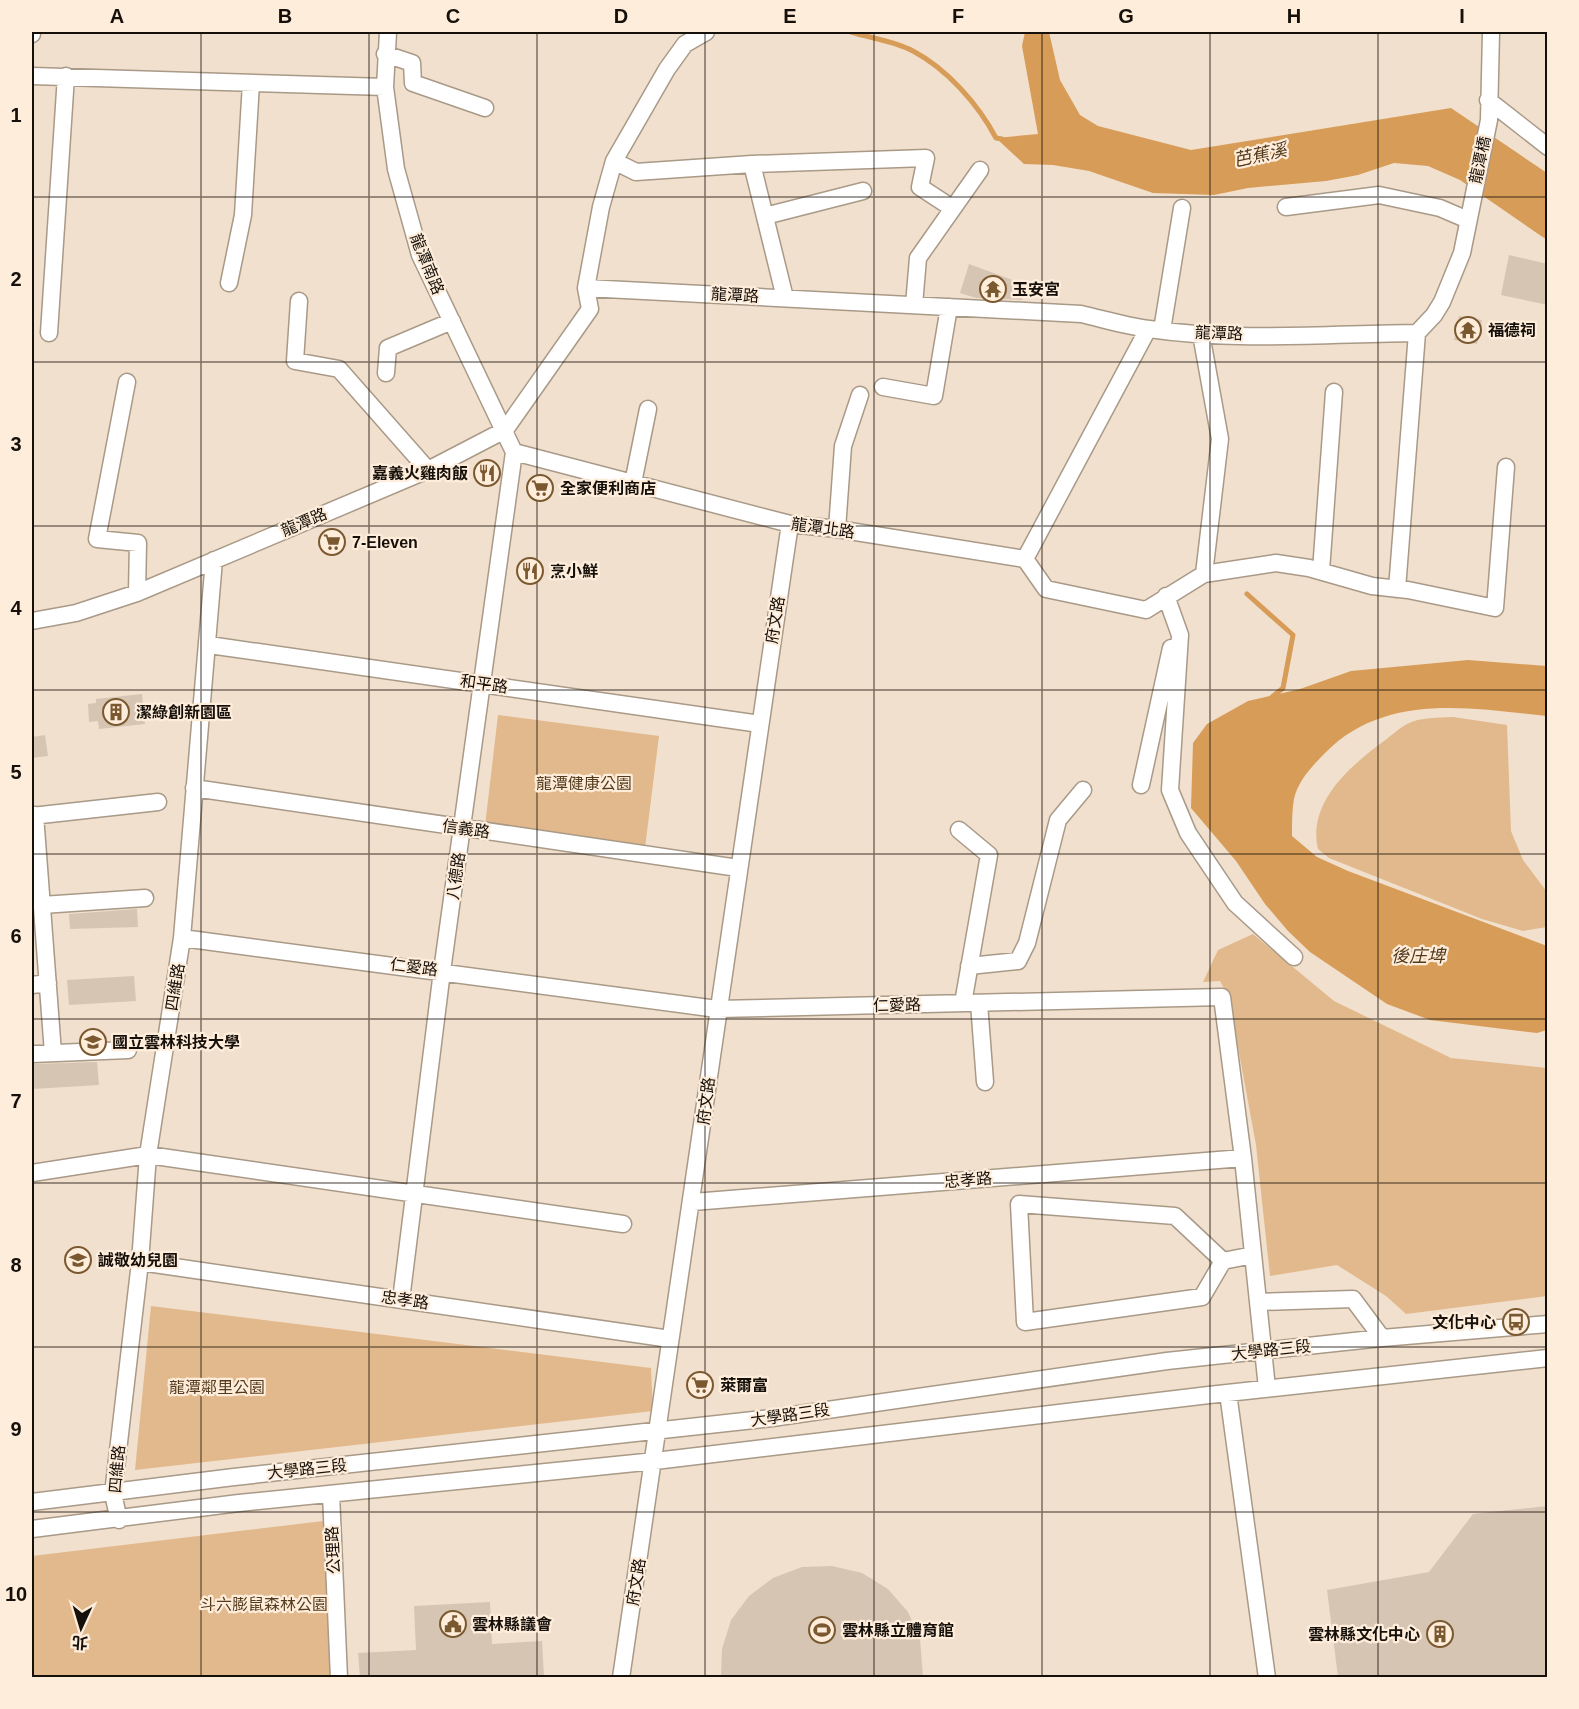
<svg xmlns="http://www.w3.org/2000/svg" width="1579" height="1709" font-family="Helvetica,'Noto Sans TC',sans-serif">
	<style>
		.green { fill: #e2b98c }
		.water { fill: #d79c57 }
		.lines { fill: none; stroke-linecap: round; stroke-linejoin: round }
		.stream { stroke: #d79c57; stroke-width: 5 }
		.building { fill: #d6c5b3 }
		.minor-casing { stroke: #a99987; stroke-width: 19 }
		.minor { stroke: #fff; stroke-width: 16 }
		.grid { fill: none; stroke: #16100a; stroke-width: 1.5; stroke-opacity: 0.55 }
		.labels { text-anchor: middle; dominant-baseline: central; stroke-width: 4.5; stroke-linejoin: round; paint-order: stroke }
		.street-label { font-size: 16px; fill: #16100a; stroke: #ffeddb }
		.poi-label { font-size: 16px; font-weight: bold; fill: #16100a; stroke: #ffeddb; text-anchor: start }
		.park-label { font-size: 16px; fill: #543b1d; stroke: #ffeddb }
		.water-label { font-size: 18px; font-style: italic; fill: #533a1c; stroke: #ffeddb }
		.neatline { fill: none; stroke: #16100a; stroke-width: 2 }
		.grid-label { font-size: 20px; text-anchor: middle; font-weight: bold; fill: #16100a }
	</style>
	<rect width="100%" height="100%" fill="#f1e0ce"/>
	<path class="green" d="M498 715 659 736 645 848 485 826Z
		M1453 717 1507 725 1511 831 1523 860 1547 892V927L1523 931 1482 919 1329 858 1318 849C1307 803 1350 766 1384 741 1391 736 1399 728 1407 724 1420 717 1438 718 1453 717Z
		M1253 934 1334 1001 1451 1058 1547 1068V1296L1406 1314 1386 1296 1337 1265 1270 1276 1256 1145 1229 998 1220 981 1203 982 1218 950Z
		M151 1306 651 1368 653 1411 135 1470Z
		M340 1519 344 1677H32V1556Z"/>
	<path class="water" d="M1025 32H1049L1060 80 1080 115 1098 126 1191 150 1451 108 1547 173V240L1460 180 1428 166 1394 163 1358 175 1326 181 1248 188 1214 195 1153 193 1089 171 1053 165 1024 164 996 138 1038 134 1022 46Z
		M1468 660 1547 666V716C1470 708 1385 692 1325 753 1312 766 1298 781 1294 799 1292 810 1292 824 1292 836L1317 857 1348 871 1547 946V1030L1537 1033 1430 1020 1387 1004 1310 952 1288 931 1265 904 1236 861 1191 808 1193 743 1207 724 1248 701 1300 689 1351 671Z"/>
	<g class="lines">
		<path class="stream" d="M851 32C870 38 895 41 913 51 947 69 978 104 996 138L1002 139
			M1247 594 1293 635 1283 688 1271 698"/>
	</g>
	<path class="building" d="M1509 255 1548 264V305L1501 295Z
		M969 264 1026 285 1022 300 976 298 960 293Z
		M1459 316 1482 320 1477 344 1454 340Z
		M142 694 145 724 99 729 98 721 89 722 88 704 96 703V699Z
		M45 735 48 756 32 758V737Z
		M137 909 138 927 70 929 69 914Z
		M134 976 136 1001 69 1005 67 980Z
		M97 1062 99 1085 32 1089V1064Z
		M1548 1506V1677H1338L1327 1590 1429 1572 1473 1514Z
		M832 1566 862 1573 888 1589 908 1612 920 1639 923 1677H721L722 1649 731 1620 749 1596 773 1578 802 1567Z
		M490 1602 492 1644 542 1641 544 1677H360L358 1653 416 1650 414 1606Z"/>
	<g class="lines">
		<defs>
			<path id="minor" d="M388 32 385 87 396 169 420 255 514 452 790 524 837 529 1025 559 1046 589 1146 610 1204 574 1276 563 1309 568 1372 586 1408 590 1495 608 1506 467
				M32 34V32
				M385 54 412 63 413 83 485 108
				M32 76 385 87
				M1488 100 1548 147
				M614 161 636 172 752 164 926 158 920 187 952 208
				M752 164 785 298
				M1286 207 1379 195 1440 208 1468 220
				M765 216 863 191
				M229 283 243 215 251 83
				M586 288 601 207 614 161 667 69 685 44 706 32
				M299 301 295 361 339 369 428 470
				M914 305 918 258 980 170
				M1162 330 1182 208
				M49 333 66 76
				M1201 334 1220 439 1204 574
				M386 373 388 348 452 321
				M127 382 97 539 138 543 137 593
				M883 387 934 396 949 307
				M633 483 648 409
				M837 529 843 446 860 395
				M1025 559 1148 329
				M1321 571 1334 392
				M1397 589 1417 333
				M1166 596 1180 635 1170 790 1188 833 1235 903 1294 957
				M32 621 76 613 137 593 428 470 505 430 590 309 586 288 1081 314C1103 319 1126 326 1149 329 1237 342 1328 334 1417 333L1434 315 1442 302 1462 253 1489 120 1491 32
				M209 645 760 724
				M1141 785 1171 648
				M194 788 738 868
				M35 815 53 1053
				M32 816 158 802
				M959 830 989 855 963 1003
				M42 905 145 898
				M182 938 717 1009 1222 997 1243 1158 1267 1388
				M969 966 1018 961 1027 943 1058 820 1083 790
				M32 985 48 983
				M979 1003 985 1082
				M32 1054 128 1050
				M32 1173 148 1155 623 1224
				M693 1202 1243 1158
				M1223 1261 1175 1216 1019 1204 1025 1322 1202 1297 1223 1261 1253 1255
				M140 1262 670 1339
				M401 1300 442 971 514 452
				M1258 1302 1353 1299 1382 1338
				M1228 1393 1267 1678
				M331 1494 339 1678
				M32 1502 234 1477 772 1418 1167 1361 1382 1338 1548 1324
				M119 1520 113 1494 140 1262 148 1155 182 938 214 560
				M32 1529 239 1503 655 1461 1209 1395 1548 1358
				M621 1678C681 1293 732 908 790 524"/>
		</defs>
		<use href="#minor" class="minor-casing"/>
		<use href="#minor" class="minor"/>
	</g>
	<path class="grid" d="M201 32V1678M369 32V1678M537 32V1678M705 32V1678M874 32V1678M1042 32V1678M1210 32V1678M1378 32V1678M32 197H1548M32 362H1548M32 526H1548M32 690H1548M32 854H1548M32 1019H1548M32 1183H1548M32 1347H1548M32 1512H1548"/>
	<defs>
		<symbol id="temple-ring" viewBox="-11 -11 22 22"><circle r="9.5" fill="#ffeddb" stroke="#7a5830" stroke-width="1.5"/><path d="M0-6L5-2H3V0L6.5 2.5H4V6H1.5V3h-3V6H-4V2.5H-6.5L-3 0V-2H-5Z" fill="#7a5830"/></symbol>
		<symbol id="restaurant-ring" viewBox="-11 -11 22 22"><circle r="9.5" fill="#ffeddb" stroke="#7a5830" stroke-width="1.5"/><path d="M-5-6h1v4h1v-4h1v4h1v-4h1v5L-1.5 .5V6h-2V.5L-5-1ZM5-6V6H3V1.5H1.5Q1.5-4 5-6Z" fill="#7a5830"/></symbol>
		<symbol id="supermarket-ring" viewBox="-11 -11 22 22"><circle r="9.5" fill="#ffeddb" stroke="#7a5830" stroke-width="1.5"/><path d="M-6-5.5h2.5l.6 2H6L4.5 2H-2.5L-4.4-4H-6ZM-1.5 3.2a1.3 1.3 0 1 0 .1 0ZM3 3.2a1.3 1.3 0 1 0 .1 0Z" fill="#7a5830"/></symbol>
		<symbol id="building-ring" viewBox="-11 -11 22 22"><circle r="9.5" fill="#ffeddb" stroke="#7a5830" stroke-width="1.5"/><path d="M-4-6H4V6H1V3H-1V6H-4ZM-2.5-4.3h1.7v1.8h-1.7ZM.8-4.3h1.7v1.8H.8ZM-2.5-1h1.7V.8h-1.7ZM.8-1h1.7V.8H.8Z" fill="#7a5830"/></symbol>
		<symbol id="university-ring" viewBox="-11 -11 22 22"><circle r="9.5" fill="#ffeddb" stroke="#7a5830" stroke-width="1.5"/><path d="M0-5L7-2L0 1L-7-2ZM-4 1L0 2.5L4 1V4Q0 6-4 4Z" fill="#7a5830"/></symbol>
		<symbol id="school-ring" viewBox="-11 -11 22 22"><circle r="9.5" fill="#ffeddb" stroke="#7a5830" stroke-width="1.5"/><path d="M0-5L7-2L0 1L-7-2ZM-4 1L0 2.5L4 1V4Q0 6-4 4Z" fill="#7a5830"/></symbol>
		<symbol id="bus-ring" viewBox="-11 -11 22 22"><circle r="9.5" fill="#ffeddb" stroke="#7a5830" stroke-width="1.5"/><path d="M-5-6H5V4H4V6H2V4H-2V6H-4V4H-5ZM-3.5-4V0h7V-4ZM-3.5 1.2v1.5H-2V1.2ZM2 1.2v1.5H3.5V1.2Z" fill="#7a5830"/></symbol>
		<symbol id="civic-ring" viewBox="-11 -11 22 22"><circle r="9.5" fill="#ffeddb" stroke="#7a5830" stroke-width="1.5"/><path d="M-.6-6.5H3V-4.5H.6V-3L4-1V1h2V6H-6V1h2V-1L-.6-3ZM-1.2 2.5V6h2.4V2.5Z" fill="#7a5830"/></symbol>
		<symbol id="stadium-ring" viewBox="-11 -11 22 22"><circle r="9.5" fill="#ffeddb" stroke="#7a5830" stroke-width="1.5"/><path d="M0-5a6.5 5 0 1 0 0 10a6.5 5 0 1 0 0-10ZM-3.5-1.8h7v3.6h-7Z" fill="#7a5830"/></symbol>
	</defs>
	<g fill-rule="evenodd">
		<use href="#temple-ring" x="978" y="274" width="30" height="30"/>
		<use href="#temple-ring" x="1453" y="315" width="30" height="30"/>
		<use href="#restaurant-ring" x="472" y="458" width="30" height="30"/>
		<use href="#supermarket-ring" x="525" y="473" width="30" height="30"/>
		<use href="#supermarket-ring" x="317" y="527" width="30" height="30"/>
		<use href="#restaurant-ring" x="515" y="556" width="30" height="30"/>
		<use href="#building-ring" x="101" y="697" width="30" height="30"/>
		<use href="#university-ring" x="78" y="1027" width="30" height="30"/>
		<use href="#school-ring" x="63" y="1245" width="30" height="30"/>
		<use href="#bus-ring" x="1501" y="1307" width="30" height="30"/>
		<use href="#supermarket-ring" x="685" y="1370" width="30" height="30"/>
		<use href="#civic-ring" x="438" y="1609" width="30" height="30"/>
		<use href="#stadium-ring" x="807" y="1615" width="30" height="30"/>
		<use href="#building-ring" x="1425" y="1619" width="30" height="30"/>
	</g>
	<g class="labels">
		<g class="street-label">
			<text transform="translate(1480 160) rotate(-78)">龍潭橋</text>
			<text transform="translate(427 264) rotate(68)">龍潭南路</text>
			<text transform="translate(735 295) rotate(3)">龍潭路</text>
			<text transform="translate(1219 333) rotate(2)">龍潭路</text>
			<text transform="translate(304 522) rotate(-23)">龍潭路</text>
			<text transform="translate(823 528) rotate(8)">龍潭北路</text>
			<text transform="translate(775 620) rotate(-81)">府文路</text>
			<text transform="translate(484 684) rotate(8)">和平路</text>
			<text transform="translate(466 829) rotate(8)">信義路</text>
			<text transform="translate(456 876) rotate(-82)">八德路</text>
			<text transform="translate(414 967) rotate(7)">仁愛路</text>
			<text transform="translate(175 987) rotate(-81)">四維路</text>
			<text transform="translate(897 1005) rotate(-1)">仁愛路</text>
			<text transform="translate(706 1101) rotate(-83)">府文路</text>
			<text transform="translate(968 1180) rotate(-5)">忠孝路</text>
			<text transform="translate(405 1300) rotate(8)">忠孝路</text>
			<text transform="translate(1271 1350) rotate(-6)">大學路三段</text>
			<text transform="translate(790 1415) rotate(-8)">大學路三段</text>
			<text transform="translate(117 1469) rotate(-85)">四維路</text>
			<text transform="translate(307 1469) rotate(-6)">大學路三段</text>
			<text transform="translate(333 1550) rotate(-93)">公理路</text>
			<text transform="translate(636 1582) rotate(-81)">府文路</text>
		</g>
		<g class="poi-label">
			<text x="1012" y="289">玉安宮</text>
			<text x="1488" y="330">福德祠</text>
			<text x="468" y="473" text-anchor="end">嘉義火雞肉飯</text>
			<text x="560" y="488">全家便利商店</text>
			<text x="352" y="542">7-Eleven</text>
			<text x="550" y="571">烹小鮮</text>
			<text x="136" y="712">潔綠創新園區</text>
			<text x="112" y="1042">國立雲林科技大學</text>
			<text x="98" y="1260">誠敬幼兒園</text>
			<text x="1496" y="1322" text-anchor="end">文化中心</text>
			<text x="720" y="1385">萊爾富</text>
			<text x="472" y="1624">雲林縣議會</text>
			<text x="842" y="1630">雲林縣立體育館</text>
			<text x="1420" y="1634" text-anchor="end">雲林縣文化中心</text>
		</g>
		<g class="park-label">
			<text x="584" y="783">龍潭健康公園</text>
			<text x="217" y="1387">龍潭鄰里公園</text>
			<text x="264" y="1604">斗六膨鼠森林公園</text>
		</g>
		<g class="water-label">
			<text transform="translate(1260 155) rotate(-12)">芭蕉溪</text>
			<text x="1418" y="956">後庄埤</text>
		</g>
	</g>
	<rect width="1579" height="1709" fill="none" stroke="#ffeddb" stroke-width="66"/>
	<g transform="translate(81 1628) rotate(184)" stroke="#ffeddb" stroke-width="4.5" paint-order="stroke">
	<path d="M0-4.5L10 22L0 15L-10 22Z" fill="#16100a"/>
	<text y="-9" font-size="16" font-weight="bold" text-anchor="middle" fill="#16100a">北</text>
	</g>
	<rect x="33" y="33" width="1513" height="1643" class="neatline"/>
	<g class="grid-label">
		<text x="117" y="23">A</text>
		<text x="285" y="23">B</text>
		<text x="453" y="23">C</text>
		<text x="621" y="23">D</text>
		<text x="790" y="23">E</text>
		<text x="958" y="23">F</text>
		<text x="1126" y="23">G</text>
		<text x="1294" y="23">H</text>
		<text x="1462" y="23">I</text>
		<text x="16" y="122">1</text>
		<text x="16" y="286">2</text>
		<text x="16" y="451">3</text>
		<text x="16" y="615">4</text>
		<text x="16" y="779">5</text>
		<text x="16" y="943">6</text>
		<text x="16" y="1108">7</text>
		<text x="16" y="1272">8</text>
		<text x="16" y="1436">9</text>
		<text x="16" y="1601">10</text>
	</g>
</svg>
